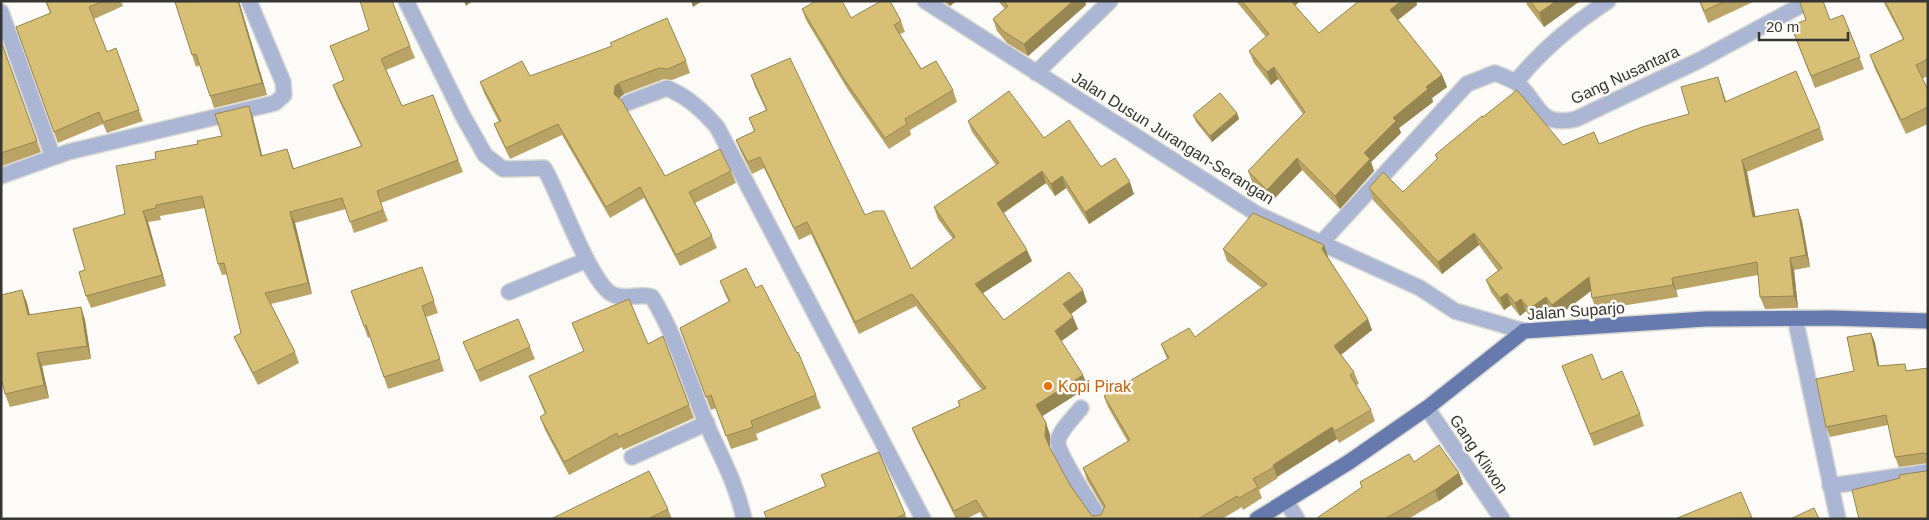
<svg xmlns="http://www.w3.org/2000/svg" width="1929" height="520" font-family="Helvetica,sans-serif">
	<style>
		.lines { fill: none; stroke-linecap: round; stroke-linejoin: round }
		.minor-casing { stroke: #d9d8d4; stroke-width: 18 }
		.major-casing { stroke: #d9d8d4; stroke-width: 18 }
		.minor { stroke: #aab6d3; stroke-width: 15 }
		.major { stroke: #667aae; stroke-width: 15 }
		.wall { fill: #b9a465 }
		.shaded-wall { fill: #968652 }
		.building { fill: #d7bf75; stroke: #968652 }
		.food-dot { fill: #e8710a; stroke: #fdfbf7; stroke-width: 2 }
		.labels { text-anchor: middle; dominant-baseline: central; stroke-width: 5; stroke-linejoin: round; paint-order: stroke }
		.street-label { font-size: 16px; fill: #363634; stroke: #fdfbf7 }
		.food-label { font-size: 16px; fill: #c56008; stroke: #fdfbf7; text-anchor: start }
	</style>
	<rect width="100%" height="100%" fill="#fdfbf7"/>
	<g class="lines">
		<defs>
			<path id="minor" d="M406 1 463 116 485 155 503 169 544 168C559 192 591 287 614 295 627 300 639 293 652 297 676 336 689 381 706 423 721 457 736 482 744 519
				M925 1 1257 214 1420 288 1455 311 1524 331
				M1 12 53 157
				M1036 73 1110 1
				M1516 82C1542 49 1573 24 1608 1
				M627 103 667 88C688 97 702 110 717 127L923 519
				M1 176 68 152 275 103 284 95 283 82 249 1
				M1322 242 1467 84 1495 73C1502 76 1511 79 1517 83 1540 103 1537 128 1576 119L1700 60 1809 1
				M509 292 587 260
				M1795 318 1838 519
				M1081 408C1074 417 1061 429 1058 440 1056 452 1092 506 1100 519
				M1427 408 1502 519
				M632 457 707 423
				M1830 486 1928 472
				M1286 501 1297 519"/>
			<path id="major" d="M1257 519 1349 462 1427 408 1524 331 1705 319 1831 318 1928 321"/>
		</defs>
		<use href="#minor" class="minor-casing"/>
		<use href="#major" class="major-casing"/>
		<use href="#minor" class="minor"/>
		<use href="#major" class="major"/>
	</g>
	<path class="wall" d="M45 1H121L123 6 94 19 107 52 116 48 143 121 107 133 103 124 58 143 16 27 50 13Z
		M239 1 267 95 214 108 200 65 196 67 175 2Z
		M943 1H956L950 6Z
		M998 1H1085L1086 5 1028 56 1007 43 997 31 993 19 1005 9Z
		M1236 1H1300L1295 6 1319 33 1359 1H1416L1417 5 1398 20 1442 75 1447 87 1432 98 1433 102 1399 128 1401 133 1371 162 1374 171 1340 209 1302 170 1271 202 1253 184 1248 171 1303 114 1278 79 1271 85 1254 63 1249 51 1266 37Z
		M1526 1H1580L1544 27 1527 5Z
		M1699 1H1755L1708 23Z
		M1883 1H1928V76L1922 79 1928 90V124L1906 134 1875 69 1870 55 1903 39Z
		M395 9 415 58 386 70 402 106 433 95 463 172 381 203 388 221 354 233 346 209 295 223 312 294 271 304 295 352 299 363 258 385 239 348 234 337 241 333 227 274 222 275 218 264 205 208 160 216 161 220 148 222 166 286 91 308 86 296 85 270 125 214 156 159 222 136 249 106 253 118 262 155 291 160 294 169 361 146 337 96 333 85 344 80 330 46 369 30Z
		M802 9 851 18 901 21 905 32 900 34 921 69 953 90 957 102 910 130 911 135 889 149 848 90 806 20Z
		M1843 15 1864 69 1815 88 1791 26 1806 20H1830Z
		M1 41 41 152 2 166 1 163Z
		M686 61 690 73 672 80 664 79 624 94 620 97 619 99 665 176 731 171 736 183 695 203 712 236 717 248 680 266 644 198 610 218 562 135 510 159 499 136 494 124 499 122 484 93 480 82 530 76Z
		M751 75 865 215 911 269 953 239 938 219 934 207 996 165 972 132 968 121 1044 138 1101 167 1134 194 1089 224 1066 188 1055 196 1046 183 1004 213 1032 261 983 293 1004 320 1087 302 1071 314 1078 329 1061 341 1088 387 1042 416 1046 423 1050 435V447L1070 485 1092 516 1101 515 1104 509 1087 480 1083 468 1128 442 1108 407 1104 396 1167 359 1161 344 1195 337 1262 288 1227 261 1223 249 1324 245 1328 257 1372 330 1341 355 1354 372 1359 384 1356 385 1371 410 1375 421 1339 443 1337 439 1277 477 1278 478 1259 490 1262 498 1243 510 1242 507 1222 519H984L980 512 966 519H956L917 440 912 428 960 406 958 401 982 390 916 306 859 334 811 234 799 240 764 168 752 174 741 152 736 140 754 131 749 118 766 110 755 87Z
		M1722 89 1726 101 1820 128 1824 140 1747 172 1755 217 1798 209 1802 221 1810 267 1794 270 1798 308 1765 309 1760 297 1758 275 1676 290 1678 297 1596 310 1592 298 1591 291 1557 317 1550 309 1533 321 1526 311 1520 316 1511 305 1504 310 1491 292 1486 280 1498 271 1479 245 1442 274 1373 200 1369 188 1403 192 1437 159 1435 155 1483 117 1563 145 1599 144 1689 114Z
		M1237 113 1239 119 1212 142 1196 122 1193 115Z
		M422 267 438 313 426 317 444 371 388 389 370 337 368 338 351 291Z
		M720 281 756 288 816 395 821 408 756 434 758 440 731 449 716 408 711 410 680 328 729 302 725 294Z
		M22 290 27 303 30 315 81 307 85 320 91 359 42 366 49 398 10 407 5 394Z
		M572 323 648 344 663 336 694 418 623 450 622 447 569 475 545 430 540 417 545 414 529 376 584 352Z
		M1871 333 1875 343 1879 366 1908 370 1928 368V463L1899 467 1895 457 1888 425 1830 437 1826 427 1854 371Z
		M463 342 530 347 535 359 480 382Z
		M1562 366 1602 380 1640 414 1644 426 1594 446Z
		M879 452 907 519H766L825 486 821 475Z
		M1414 462 1459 473 1463 484 1439 501 1408 519H1317L1362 488 1360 482Z
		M668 509 672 519H551Z"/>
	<path class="shaded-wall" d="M238 1H239L267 95 262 83Z
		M464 1H472L466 6Z
		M691 1H702L693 7Z
		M948 1H956L950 6Z
		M1073 1H1085L1086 5 1028 56 1024 44Z
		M1289 1H1300L1291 9Z
		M1401 1H1416L1417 5 1395 22 1390 10Z
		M1556 1H1580L1544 27 1539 13Z
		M1274 67 1278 79 1271 85 1267 72Z
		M1442 75 1447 87 1432 98 1433 102 1399 128 1401 133 1371 162 1374 171 1340 209 1335 196 1364 153 1393 118 1426 87Z
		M1718 77 1722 89 1729 114 1725 102Z
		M619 83 624 94 620 97 618 106 614 94 615 86Z
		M249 106 253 118 265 167 261 156Z
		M1237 113 1239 119 1212 142 1210 136Z
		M287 149 291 160 297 181 293 169Z
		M1297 158 1302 170 1271 202 1267 190Z
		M1742 160 1747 172 1758 229 1753 217Z
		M1042 171 1046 183 1001 214 997 203Z
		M1062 176 1066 188 1055 196 1051 184Z
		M1130 182 1134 194 1089 224 1085 212Z
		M1798 209 1802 221 1810 267 1806 255Z
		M143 211 148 222 166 286 162 275Z
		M290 212 295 223 312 294 308 283Z
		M1474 233 1479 245 1442 274 1438 262Z
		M1324 245 1328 257 1326 261 1322 249Z
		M1027 250 1032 261 980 295 975 284Z
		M1790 258 1794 270 1798 308 1794 296Z
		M1589 277 1593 289 1557 317 1552 305Z
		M1672 278 1676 290 1678 297 1673 285Z
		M22 290 27 303 33 328 28 315Z
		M1083 290 1087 302 1068 316 1063 304Z
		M1507 293 1511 305 1504 310 1500 298Z
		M1546 297 1550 309 1533 321 1529 309Z
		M1521 299 1526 311 1520 316 1515 303Z
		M81 307 85 320 91 359 87 346Z
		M1073 317 1078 329 1059 343 1055 331Z
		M1368 319 1372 330 1338 357 1334 346Z
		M1871 333 1875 343 1881 376 1878 366Z
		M37 353 42 366 49 398 44 385Z
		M1083 375 1088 387 1041 417 1036 405Z
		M1046 423 1050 435V448L1045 436Z
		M1332 427 1337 439 1277 477 1273 465Z
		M1459 473 1463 484 1439 501 1435 490Z"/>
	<path class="building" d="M46 1H104L89 7 107 52 116 48 139 110 103 122 99 112 54 132 16 27 51 13Z
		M238 1 262 83 210 96 196 54 192 55 175 2Z
		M360 1H392L410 46 381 59 402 106 433 95 458 160 377 191 383 210 350 222 342 198 290 212 308 283 265 293 295 352 253 373 234 337 241 333 224 263 218 264 202 196 156 205V208L143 211 162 275 86 296 79 272 85 270 73 229 125 214 116 166 156 159 155 152 198 144 197 141 222 136 215 114 249 106 261 156 287 149 293 169 362 146 333 85 344 80 330 46 369 30Z
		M816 1H842L851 18 881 1H890L901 21 894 25 921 69 936 61 953 90 905 119 907 124 885 138 844 79 802 9Z
		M1003 1H1073L1024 44 1003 31 993 19 1008 6Z
		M1242 1H1291L1319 33 1359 1H1401L1390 10 1442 75 1426 87 1428 89 1393 118 1396 121 1364 153 1370 159 1335 196 1297 158 1267 190 1248 171 1305 112 1274 67 1267 72 1249 51 1269 34Z
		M1530 1H1556L1539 13Z
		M1700 1H1725L1704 11Z
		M1802 1H1823L1830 20 1843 15 1860 57 1811 76 1791 26 1806 20 1800 3Z
		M1885 1H1928V59L1916 65 1928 90V107L1901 120 1870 55 1904 39Z
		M667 18 686 61 668 69 659 68 619 83 615 86 614 94 622 101 665 176 720 149 731 171 689 192 712 236 676 255 640 187 606 207 558 124 506 148 494 124 501 121 480 82 522 61 530 76 612 46 610 43Z
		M1 41 37 141 1 153Z
		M790 58 865 215 875 211H884L911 269 955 237 934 207 999 163 968 121 1009 91 1044 138 1069 120 1101 167 1115 158 1130 182 1085 212 1062 176 1051 184 1042 171 997 203 1027 250 975 284 1004 320 1069 272 1083 290 1063 304 1073 317 1055 331 1083 375 1036 405 1046 423 1045 436 1050 448 1070 485 1092 516 1101 515 1105 506 1083 468 1130 440 1104 396 1169 358 1161 344 1189 328 1195 337 1267 284 1223 249 1253 213 1324 245 1322 249 1368 319 1334 346 1354 372 1350 375 1371 410 1335 431 1332 427 1273 465 1274 467 1253 479 1258 487 1239 498 1237 496 1198 519H988L976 500 954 511 912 428 960 406 958 401 986 388 912 294 855 322 807 222 794 228 760 157 748 162 736 140 755 131 749 118 767 110 751 75Z
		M1796 71 1820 128 1742 160 1753 217 1798 209 1806 255 1790 258 1794 296 1760 297 1757 262 1672 278 1673 285 1592 298 1589 277 1552 305 1546 297 1529 309 1521 299 1515 303 1507 293 1500 298 1486 280 1502 268 1474 233 1438 262 1369 188 1383 172 1403 192 1438 158 1435 155 1482 116 1483 117 1517 90 1563 145 1594 132 1599 144 1642 127 1689 114 1681 87 1718 77 1725 102Z
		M1220 93 1237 113 1210 136 1193 115Z
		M422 267 434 301 422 306 440 359 384 377 366 325 364 326 351 291Z
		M746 268 756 288 762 285 797 353 798 352 816 395 751 421 753 427 726 436 711 395 706 397 680 328 730 301 720 281Z
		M22 290 28 315 81 307 87 346 37 353 44 385 5 394 1 377V295Z
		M629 299 648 344 663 336 689 405 618 437 617 433 564 462 540 417 546 413 529 376 584 351 572 323Z
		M518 319 530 347 476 371 463 342Z
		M1871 333 1878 366 1905 364 1906 371 1928 368V454L1923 453 1895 457 1886 415 1826 427 1816 379 1854 371 1847 337Z
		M1592 354 1602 380 1622 371 1640 414 1590 434 1562 366Z
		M1439 445 1459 473 1435 490 1385 519H1317V518L1362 487 1360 482 1409 454 1414 462Z
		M879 452 905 514 894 519H767L764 512 826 486 821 475Z
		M1928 470V519H1859L1852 490 1900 478 1899 475 1926 471Z
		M649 471 668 509 648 519H551Z
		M1741 492 1752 518 1675 519Z
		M1814 508 1819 519H1790Z"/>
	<circle class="food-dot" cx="1048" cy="386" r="5"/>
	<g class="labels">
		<g class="street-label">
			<text transform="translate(1625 75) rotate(-25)">Gang Nusantara</text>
			<text transform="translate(1173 138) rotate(32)">Jalan Dusun Jurangan-Serangan</text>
			<text transform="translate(1576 311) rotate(-4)">Jalan Suparjo</text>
			<text transform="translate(1479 454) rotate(56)">Gang Kliwon</text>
		</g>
		<g class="food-label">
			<text x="1058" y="386">Kopi Pirak</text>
		</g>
	</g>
	<rect width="1929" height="520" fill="none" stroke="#363634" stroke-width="5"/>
	<path d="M1759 32v8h89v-8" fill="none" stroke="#363634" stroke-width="2.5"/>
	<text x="1766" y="32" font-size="15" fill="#363634" stroke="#fdfbf7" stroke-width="4" paint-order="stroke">20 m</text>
</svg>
